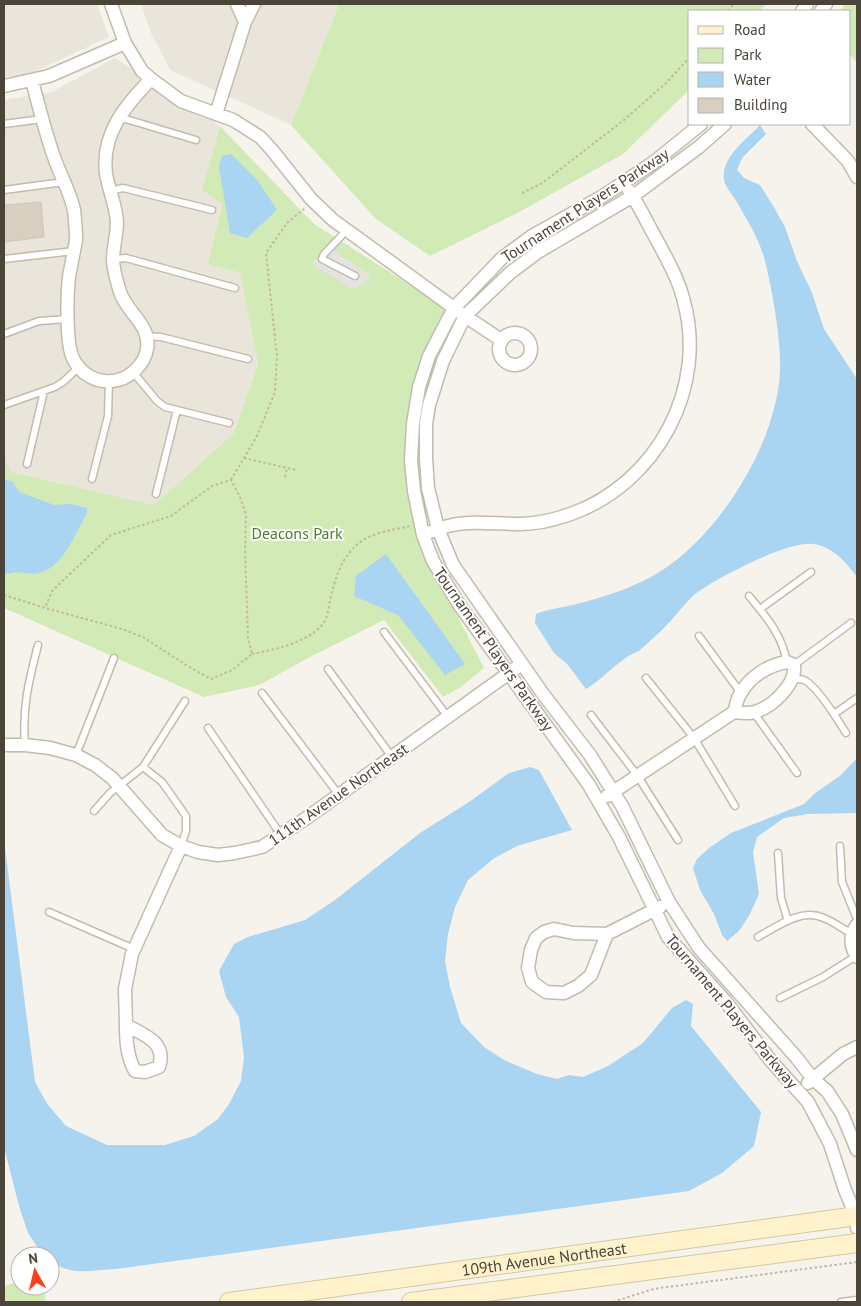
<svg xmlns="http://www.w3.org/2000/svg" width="861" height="1306" font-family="'PT Sans',sans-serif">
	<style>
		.residential { fill: #eae5da }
		.green { fill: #d2eab5 }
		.parking { fill: #e5e3e0 }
		.water { fill: #a9d4f2 }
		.building { fill: #d8cfc1; stroke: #d3c7b4 }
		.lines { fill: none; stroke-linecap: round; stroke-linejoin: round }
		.lane-casing { stroke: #c2bbae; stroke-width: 9 }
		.street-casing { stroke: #c2bbae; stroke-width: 15 }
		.secondary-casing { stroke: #d6c79b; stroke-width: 20 }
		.path { stroke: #c4b79f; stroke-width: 2; stroke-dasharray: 2.5 2.5; stroke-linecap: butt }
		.lane { stroke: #fff; stroke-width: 6 }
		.street { stroke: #fff; stroke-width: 12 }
		.secondary { stroke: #fff3cd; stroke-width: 18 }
		.labels { text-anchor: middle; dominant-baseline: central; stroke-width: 4; stroke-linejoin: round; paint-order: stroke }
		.street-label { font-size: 16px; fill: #4b4439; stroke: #fff }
		.park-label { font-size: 16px; fill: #4a7f2a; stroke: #fff }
	</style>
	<rect width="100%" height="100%" fill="#f6f3ec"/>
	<path class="residential" d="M4 4H97L109 37 29 74 4 77Z
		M141 4H339L291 125 170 70 151 33Z
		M115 58 220 126 202 190 222 203 208 264 240 273 258 364 234 433 154 505 11 472 4 458V100L52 92Z"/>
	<path class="green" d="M339 4H766L760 11H690V89L623 154 521 211 430 256 376 219 291 125Z
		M845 4H857V63L850 55V11H840Z
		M220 126 314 224 440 304 445 310 413 387 407 423 406 466 435 572 484 668 461 687 443 697 384 620 308 658 259 685 204 697 4 608V458L11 472 154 505 234 433 258 364 240 273 208 264 222 204 202 190Z
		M20 1281V1286H43L46 1302H4V1286Z"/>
	<path class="parking" d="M327 245 372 277 353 290 312 264Z"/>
	<path class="water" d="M760 125 766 134 742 158 737 170 744 178 760 185 775 209 785 227 797 261 812 293 824 329 857 379V577C847 563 832 546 813 544 787 541 716 578 695 594 687 601 681 609 674 617 664 629 651 640 639 651 618 659 605 678 586 689L568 665 554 653 535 623 536 614C548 609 560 608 573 605 603 597 635 588 661 571 721 533 778 441 780 369 781 338 772 288 764 257 758 237 746 218 735 199 732 194 725 187 724 180 721 157 746 140 760 125Z
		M231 154 258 181 277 210 247 238 230 233 219 167 222 156Z
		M4 479 13 482 19 492 54 505 71 504 87 508V514C74 534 64 567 39 573 31 575 26 573 19 572 14 572 9 574 4 574Z
		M386 554 465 664 445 675 398 615 354 596 356 576Z
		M857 758V813L808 814 784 818 757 837 753 852 759 894 750 914 739 931 727 941 722 935 714 914 700 890 693 868 697 859 709 848 731 833 804 804 814 794 841 775Z
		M530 767 539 770 572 830 517 846 493 859 468 880 455 907 448 934 445 961 450 987 461 1023 484 1047 504 1060 537 1074 557 1079 569 1075 583 1077 608 1066 643 1043 672 1008 686 1000 693 1004 691 1026 761 1112 754 1146 722 1173 689 1191 116 1269C91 1270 70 1277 50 1260V1256H46L40 1251 28 1233 19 1206 4 1147V840L35 1082 48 1105 66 1126 107 1145H165L194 1136 218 1119 229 1104 241 1081 244 1057 239 1017 226 997 219 971 234 944 248 937 305 920 335 900 420 833 469 802 509 773Z"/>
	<path class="building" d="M41 202 44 237 4 242V205Z"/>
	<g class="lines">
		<defs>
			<path id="lane" d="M119 117 196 140
				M4 124 42 119
				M4 190 64 182
				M110 191 123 188 212 210
				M347 230 324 254 322 259 355 276
				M4 259 74 251
				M113 259 126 258 235 288
				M4 334 39 321 68 319
				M146 336 161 337 248 359
				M133 372 157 401 165 407 229 423
				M4 405 55 387 63 382 78 368
				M27 464 44 391
				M92 479 108 416 109 381
				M156 494 177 410
				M749 596C767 618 781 633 787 662
				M760 609 811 572
				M384 632 448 717
				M699 636 741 693
				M794 665 851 623
				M328 669 392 757
				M646 678 694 738 735 806
				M792 678C796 679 800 679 804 680 817 686 838 720 846 733
				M262 693 339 795
				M754 713 797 773
				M834 714 857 698
				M591 715 637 775 678 840
				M208 728 281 835
				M25 745C22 706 29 681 38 645
				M76 755 114 658
				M143 767 162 782 186 816V831L181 846
				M94 811 110 793 143 767 185 701
				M840 846 842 882 857 919
				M778 853 781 898 788 921
				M49 912 134 949
				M758 937C778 926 801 908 824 918 834 922 843 929 852 934
				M780 998 823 977 856 956
				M841 1302 857 1300"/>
			<path id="street" d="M111 4 125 43 142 71 151 79 181 101 233 120 260 137 272 150 311 199 333 220 465 316 501 340
				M237 4 245 22
				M802 11 807 4
				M821 11 826 4
				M32 81C39 106 45 132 54 157 60 175 70 191 74 210 75 219 76 230 76 240 74 252 71 265 69 277 67 295 66 339 72 356 79 374 98 385 118 380 131 377 145 363 147 349 151 325 127 313 120 292 117 282 113 270 113 259 113 247 117 235 117 222 116 205 109 191 106 174 101 134 125 106 151 79
				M4 86 49 76 125 43
				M216 114 245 22 254 4
				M701 124 654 162 623 183 603 196 532 236 502 258 454 308 429 356 419 387 413 424 411 461 414 491 423 535 433 561 458 603 589 785 619 837 668 937 726 1002 771 1061 808 1102 830 1144 845 1190 856 1216 857 1228
				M725 124 699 147 633 196 538 252 510 273 465 316 443 361 429 405 426 424V458L428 488 438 529 453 565 543 694 590 755 622 806 669 902 699 948 796 1057 813 1079 827 1091 842 1114 857 1150
				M812 124 848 161 857 177
				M499 349a16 16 0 1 1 32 0a16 16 0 1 1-32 0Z
				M430 532C463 518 485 524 519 524 536 524 554 520 571 514 657 483 709 387 683 298 677 275 664 254 653 233 645 219 638 203 629 191
				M787 662 794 665C797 684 772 707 755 712 748 714 741 713 734 712 736 706 737 698 741 693 750 676 769 665 787 662Z
				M4 745H25L50 748 76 755 95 765 112 778 162 835 181 846 198 852 218 855 235 853 262 847 308 817 516 668
				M607 796 734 712
				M857 925C849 936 850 946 857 957
				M554 929 573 933 607 934 591 975 578 986 564 993 546 992 532 982 528 968 531 950 536 938 544 932Z
				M607 934 660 907
				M126 1025 125 989 132 954 181 846
				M126 1025C144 1035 167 1042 159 1067L145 1072 135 1071C127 1057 126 1041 126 1025Z
				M808 1083 843 1054 857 1047"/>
			<g id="secondary">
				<path id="s1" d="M229 1302 857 1216"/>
				<path d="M411 1302 857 1243"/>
			</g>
		</defs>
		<use href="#lane" class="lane-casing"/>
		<use href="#street" class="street-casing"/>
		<use href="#secondary" class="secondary-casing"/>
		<path class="path" d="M728 11 734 4
			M522 193 541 184 624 120 666 83 690 57
			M244 458 296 470
			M285 477 287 468
			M231 480 257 436 275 392 277 357 266 253 287 223 304 209
			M4 595 45 608 122 629 143 637 186 665 211 679 232 670 252 654 248 638 245 550 246 515 240 497 231 480 212 486 171 516 111 535 52 591 45 608
			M252 654C274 650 315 641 326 619 328 613 329 606 330 600 336 577 340 559 359 543 373 532 393 530 410 526
			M613 1302 650 1290 660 1288 857 1262"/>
		<use href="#lane" class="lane"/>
		<use href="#street" class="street"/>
		<use href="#secondary" class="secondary"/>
	</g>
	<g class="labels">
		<g class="street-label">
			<text transform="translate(585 205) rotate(-33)">Tournament Players Parkway</text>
			<text transform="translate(494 649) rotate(55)">Tournament Players Parkway</text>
			<text transform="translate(338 794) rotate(-35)">111th Avenue Northeast</text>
			<text transform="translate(732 1011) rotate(50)">Tournament Players Parkway</text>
			<text stroke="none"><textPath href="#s1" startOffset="318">109th Avenue Northeast</textPath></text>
		</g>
		<g class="park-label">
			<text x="297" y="533">Deacons Park</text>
		</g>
	</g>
	<rect width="861" height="1306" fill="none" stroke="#4b4439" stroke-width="10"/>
	<rect x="688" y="10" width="162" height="115" fill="#ffffff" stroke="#b7b4b0"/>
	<rect x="698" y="26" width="25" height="8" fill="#fff3cd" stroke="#b7b4b0"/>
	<text x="734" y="35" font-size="15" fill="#4b4439">Road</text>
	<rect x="698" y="48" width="25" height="15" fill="#d2eab5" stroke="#b7b4b0"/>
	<text x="734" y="60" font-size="15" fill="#4b4439">Park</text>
	<rect x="698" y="72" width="25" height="15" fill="#a9d4f2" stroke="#b7b4b0"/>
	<text x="734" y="85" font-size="15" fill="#4b4439">Water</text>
	<rect x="698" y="98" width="25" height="15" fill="#d8cfc1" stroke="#b7b4b0"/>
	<text x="734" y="110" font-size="15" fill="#4b4439">Building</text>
	<g transform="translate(35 1271) rotate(352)"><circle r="24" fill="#ffffff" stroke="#b7b4b0"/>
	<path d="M0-4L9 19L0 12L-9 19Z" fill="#fc3f1d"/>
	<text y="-8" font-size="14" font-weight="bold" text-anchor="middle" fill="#4b4439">N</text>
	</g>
</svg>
